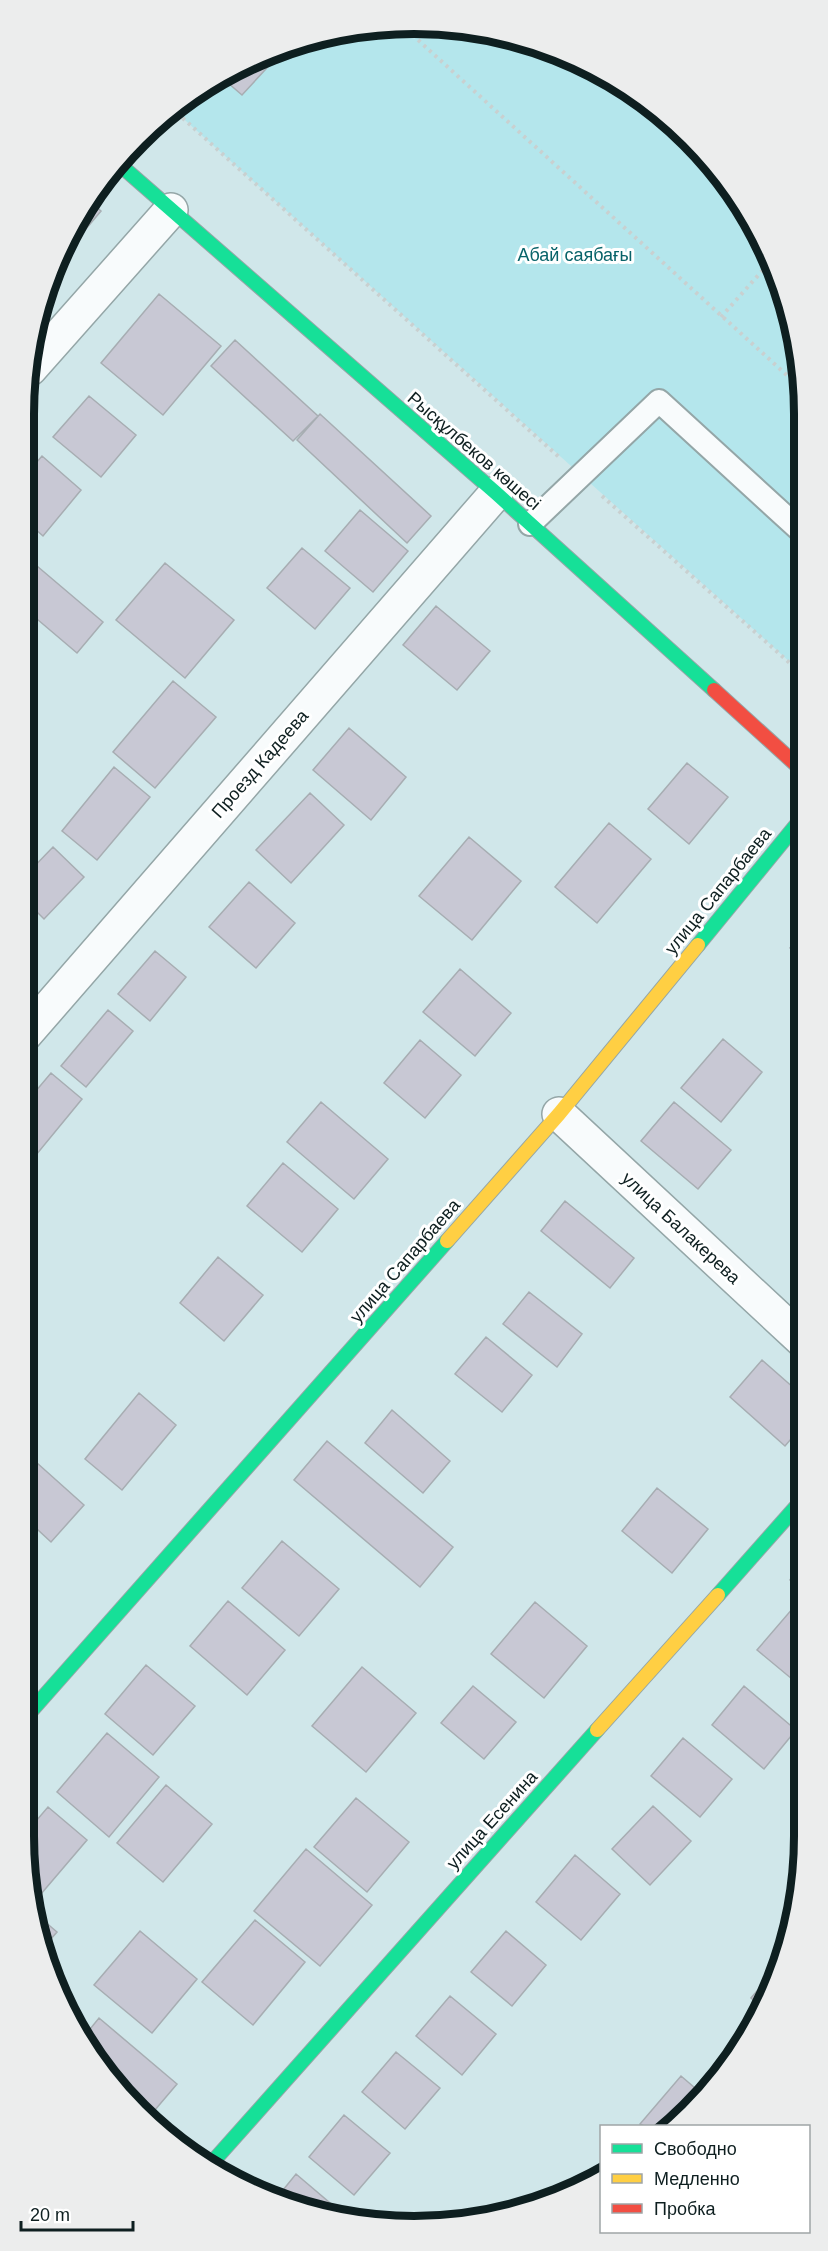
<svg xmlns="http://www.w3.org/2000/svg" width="828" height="2251" font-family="Arial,sans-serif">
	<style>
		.green { fill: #b4e6ec }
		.building { fill: #c8c8d4; stroke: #a7adb2; stroke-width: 1.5 }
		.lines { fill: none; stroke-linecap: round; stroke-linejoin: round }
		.lane-casing { stroke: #94a6a7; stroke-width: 26 }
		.street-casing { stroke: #94a6a7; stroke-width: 36 }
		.fast-casing { stroke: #94a6a7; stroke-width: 16 }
		.slow-casing { stroke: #94a6a7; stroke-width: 16 }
		.jam-casing { stroke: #94a6a7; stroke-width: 16 }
		.path { stroke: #c9d0d0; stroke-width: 4; stroke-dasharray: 3 4.5; stroke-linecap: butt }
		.lane { stroke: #f8fbfc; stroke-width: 22 }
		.street { stroke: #f8fbfc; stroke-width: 33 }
		.fast { stroke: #16e098; stroke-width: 14 }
		.slow { stroke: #ffcf43; stroke-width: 14 }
		.jam { stroke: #f24e42; stroke-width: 14 }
		.labels { text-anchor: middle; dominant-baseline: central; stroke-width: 6; stroke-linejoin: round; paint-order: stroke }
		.park-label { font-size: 18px; fill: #086369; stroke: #fff }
		.street-label { font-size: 18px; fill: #0e1f20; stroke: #fff }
		.rim { fill: none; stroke: #0e1f20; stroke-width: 8 }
	</style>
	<rect width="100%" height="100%" fill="#d0e7ea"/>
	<path class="green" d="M363 27 515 37 630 90 707 157 764 242 801 363V672L177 113 219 76Z"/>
	<path class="building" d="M277 57 242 95 220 76Z
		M92 203 101 211 69 249Z
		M159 294 221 346 163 415 101 363Z
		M235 340 318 416 293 441 211 366Z
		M89 396 136 435 101 477 53 437Z
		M320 414 431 516 407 543 297 440Z
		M42 456 81 490 43 536 24 519V477Z
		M360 510 408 551 373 592 325 551Z
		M302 548 350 588 315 629 267 588Z
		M24 555 103 622 77 653 24 608Z
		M165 563 234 620 185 678 116 620Z
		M436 606 490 651 457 690 403 645Z
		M173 681 216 717 155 788 113 752Z
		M349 728 406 777 371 820 313 770Z
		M687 763 728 797 689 844 648 809Z
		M114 767 150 797 97 860 62 831Z
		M310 793 344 825 291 883 256 850Z
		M609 823 651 859 597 923 555 887Z
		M469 837 521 881 472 940 419 896Z
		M53 847 84 877 44 919 24 899V877Z
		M249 882 295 923 256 968 209 927Z
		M802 934V958L790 948Z
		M155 951 186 977 150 1021 118 994Z
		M460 969 511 1013 475 1056 423 1012Z
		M108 1010 133 1031 86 1087 61 1066Z
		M723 1039 762 1072 721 1122 681 1088Z
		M420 1040 461 1075 425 1118 384 1083Z
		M51 1073 82 1099 27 1166 24 1163V1105Z
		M321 1102 388 1159 354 1199 287 1142Z
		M674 1102 731 1150 698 1189 641 1141Z
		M283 1163 338 1209 302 1252 247 1206Z
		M565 1201 634 1258 610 1288 541 1231Z
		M218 1257 263 1295 224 1341 180 1303Z
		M529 1292 582 1334 557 1367 503 1324Z
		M486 1337 532 1375 502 1412 455 1374Z
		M762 1360 803 1396V1425L785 1446 730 1397Z
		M139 1393 176 1425 122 1490 85 1459Z
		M392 1410 450 1461 423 1493 365 1443Z
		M327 1441 453 1547 420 1587 294 1480Z
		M27 1454 84 1505 51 1542 24 1517V1457Z
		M657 1488 708 1529 672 1573 622 1531Z
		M282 1541 339 1589 299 1636 242 1588Z
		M803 1563V1591L790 1580Z
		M228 1601 285 1650 247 1695 190 1646Z
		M535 1602 587 1646 544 1698 491 1654Z
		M793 1608 803 1618 804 1689 757 1650Z
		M146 1665 195 1706 153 1755 105 1714Z
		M362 1667 416 1713 366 1772 312 1726Z
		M473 1686 516 1722 484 1759 441 1723Z
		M744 1686 796 1730 764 1769 712 1725Z
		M107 1733 159 1777 109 1837 57 1792Z
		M683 1738 732 1779 700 1817 651 1776Z
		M166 1785 212 1824 163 1882 117 1843Z
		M356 1798 409 1842 367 1892 314 1847Z
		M653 1806 691 1841 650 1885 612 1849Z
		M48 1807 87 1840 35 1901 24 1835Z
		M306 1849 372 1905 320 1966 254 1911Z
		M575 1855 620 1894 581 1940 536 1902Z
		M37 1915 57 1932 42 1949Z
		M255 1920 305 1962 253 2025 202 1982Z
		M140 1931 197 1979 152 2033 94 1985Z
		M506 1931 546 1965 512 2006 471 1972Z
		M775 1970 758 2004 751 1998Z
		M450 1996 496 2034 462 2075 416 2036Z
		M99 2018 177 2084 149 2117 121 2094 86 2034Z
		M744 2032 724 2074 717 2081 709 2074Z
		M396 2052 440 2088 405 2129 362 2092Z
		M681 2076 702 2094 668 2126H644L640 2124Z
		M344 2115 390 2153 354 2195 309 2157Z
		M296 2174 343 2214 340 2216 279 2195Z"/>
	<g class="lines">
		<defs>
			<path id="lane" d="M530 524 659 401 801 531"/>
			<path id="street" d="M30 369 171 210
				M24 1036 496 493
				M559 1114 803 1341"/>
			<path id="fast" d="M119 164 496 493 714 690
				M698 945 802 818
				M718 1595 803 1499
				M24 1719 447 1241
				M209 2166 597 1730"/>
			<path id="slow" d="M447 1241 559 1114 698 945
				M597 1730 718 1595"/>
			<path id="jam" d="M714 690 802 770"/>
		</defs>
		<use href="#lane" class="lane-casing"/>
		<use href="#street" class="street-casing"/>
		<use href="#fast" class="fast-casing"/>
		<use href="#slow" class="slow-casing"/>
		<use href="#jam" class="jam-casing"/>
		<path class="path" d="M407 30 801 388
			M177 113 559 457
			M721 317 770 262
			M602 496 801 673"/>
		<use href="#lane" class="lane"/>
		<use href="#street" class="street"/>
		<use href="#fast" class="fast"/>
		<use href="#slow" class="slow"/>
		<use href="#jam" class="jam"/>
	</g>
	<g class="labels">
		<g class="park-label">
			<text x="575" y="255">Абай саябағы</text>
		</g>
		<g class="street-label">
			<text transform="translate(474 451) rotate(41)">Рысқұлбеков көшесі</text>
			<text transform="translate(260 764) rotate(-49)">Проезд Кадеева</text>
			<text transform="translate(718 891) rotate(-51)">улица Сапарбаева</text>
			<text transform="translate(681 1228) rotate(43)">улица Балакерева</text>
			<text transform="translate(405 1261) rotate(-49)">улица Сапарбаева</text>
			<text transform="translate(492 1820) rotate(-48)">улица Есенина</text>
		</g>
	</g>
	<path d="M0 0H828V2251H0ZM414 34H414A380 380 0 0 1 794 414V1836A380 380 0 0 1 414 2216H414A380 380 0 0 1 34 1836V414A380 380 0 0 1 414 34Z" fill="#eceded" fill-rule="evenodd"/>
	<path class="rim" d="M414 34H414A380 380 0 0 1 794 414V1836A380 380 0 0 1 414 2216H414A380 380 0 0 1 34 1836V414A380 380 0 0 1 414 34Z"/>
	<rect x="600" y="2125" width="210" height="108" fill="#ffffff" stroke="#9fa5a6" stroke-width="1.5"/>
	<rect x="612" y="2144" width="30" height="9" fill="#16e098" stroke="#9fa5a6" stroke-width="1.5"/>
	<text x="654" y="2155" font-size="18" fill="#0e1f20">Свободно</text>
	<rect x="612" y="2174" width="30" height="9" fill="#ffcf43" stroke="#9fa5a6" stroke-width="1.5"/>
	<text x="654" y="2185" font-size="18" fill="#0e1f20">Медленно</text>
	<rect x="612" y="2204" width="30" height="9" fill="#f24e42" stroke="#9fa5a6" stroke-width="1.5"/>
	<text x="654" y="2215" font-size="18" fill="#0e1f20">Пробка</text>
	<path d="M21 2221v9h112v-9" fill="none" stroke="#0e1f20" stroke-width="3"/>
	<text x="30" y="2221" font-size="18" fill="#0e1f20" stroke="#ffffff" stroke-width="4.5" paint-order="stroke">20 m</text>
</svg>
